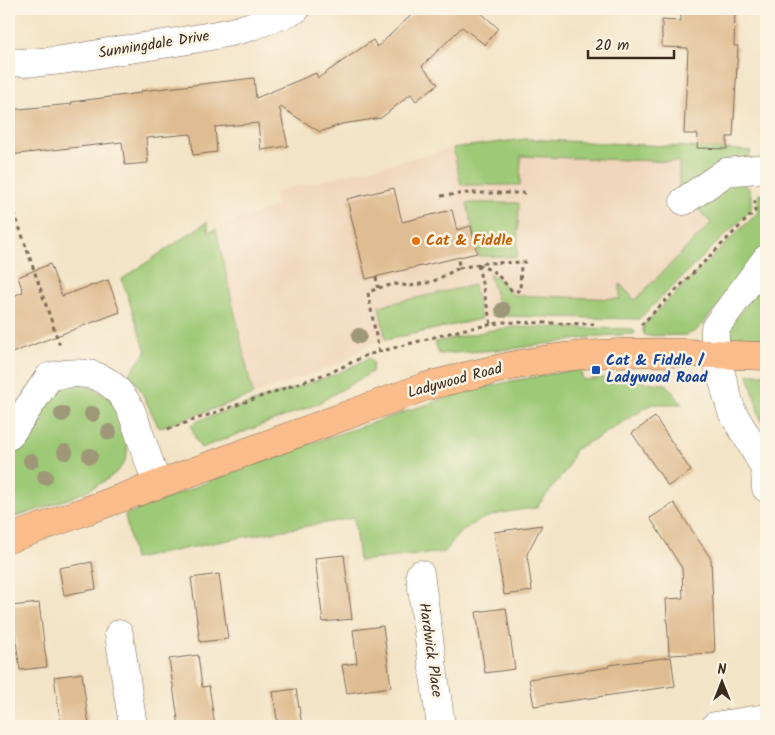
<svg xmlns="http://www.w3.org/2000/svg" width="775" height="735" font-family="Kalam,sans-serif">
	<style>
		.built { fill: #f0d6bc }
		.green { fill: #9ec976; stroke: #6c7a4a }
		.building { fill: #dfbc91 }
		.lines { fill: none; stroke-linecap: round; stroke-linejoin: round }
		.minor-casing { stroke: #7b6b59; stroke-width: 29 }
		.major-casing { stroke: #7b6b59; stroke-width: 29 }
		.path { stroke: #7b6b59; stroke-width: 3; stroke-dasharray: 4 4; stroke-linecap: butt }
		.minor { stroke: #fff; stroke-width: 28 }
		.major { stroke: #f9bc8a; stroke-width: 28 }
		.tree { fill: #9e9878 }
		.food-dot { fill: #e8710a; stroke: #fcf5e5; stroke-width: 2 }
		.transit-dot { fill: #1a4fb4; stroke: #fcf5e5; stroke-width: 2 }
		.labels { text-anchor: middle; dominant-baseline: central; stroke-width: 5; stroke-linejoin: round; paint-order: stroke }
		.street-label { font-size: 15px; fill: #3b2a1e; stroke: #fcf5e5 }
		.food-label { font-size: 15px; font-weight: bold; fill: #c56008; stroke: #fcf5e5; text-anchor: start }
		.transit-label { font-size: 15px; font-weight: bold; fill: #164399; stroke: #fcf5e5; text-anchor: start }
	</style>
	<rect width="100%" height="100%" fill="#fcf5e5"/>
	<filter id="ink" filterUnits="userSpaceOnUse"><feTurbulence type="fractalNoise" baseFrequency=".02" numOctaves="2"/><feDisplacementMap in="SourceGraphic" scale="10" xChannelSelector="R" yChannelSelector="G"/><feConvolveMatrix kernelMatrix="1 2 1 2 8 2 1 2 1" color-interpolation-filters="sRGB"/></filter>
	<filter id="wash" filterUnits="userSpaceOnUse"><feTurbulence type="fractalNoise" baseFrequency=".0096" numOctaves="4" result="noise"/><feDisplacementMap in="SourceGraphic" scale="20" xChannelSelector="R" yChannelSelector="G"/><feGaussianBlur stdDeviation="1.12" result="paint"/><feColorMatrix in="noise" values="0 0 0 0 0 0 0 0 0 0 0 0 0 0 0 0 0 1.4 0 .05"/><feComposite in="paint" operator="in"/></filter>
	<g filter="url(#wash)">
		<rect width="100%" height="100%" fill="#f3e4c7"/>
		<path class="built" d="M525 139 751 151V210L639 319 502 316 481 319 369 344 344 362 253 395 216 229 276 206 275 192 453 148Z"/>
		<path class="green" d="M525 139 727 149 751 151 748 159 679 189V162L521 156 520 185H461L453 148Z
			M729 183C753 184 751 189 751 210L639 319 502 316 489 274 497 277 513 295 620 299V284L635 300 711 223 696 207Z
			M759 194H766V242L762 251 702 325 696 331 686 335 647 336 644 334 643 330 644 324 757 213Z
			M467 203H519L517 257 479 256Z
			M207 222 209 232 216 229 253 395 159 428 138 385 129 374 146 352 122 279Z
			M766 278V339L736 338 729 336 730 326Z
			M474 285 481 319 386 340 379 306Z
			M515 327 632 329 635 332 634 334 600 336 511 349 439 354 435 342 492 330Z
			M369 358 373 363 372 372 315 405 201 448 197 443 191 425 197 421 336 374Z
			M580 369 583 380 639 375 642 382 666 384 682 404H652L599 437 575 449 567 469 536 508C508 511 477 515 457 536 452 541 449 547 445 552L359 561 354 518 238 538 134 559 125 515 270 457 458 394 511 381Z
			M748 374H766V427L761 421Z
			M81 383 113 399C120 417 131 438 126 458 117 488 36 510 9 519V461L32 429 47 400 56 391 64 386Z"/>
		<g id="blocks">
			<path class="building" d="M418 9H481L479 11 498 28 485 45 462 27 422 66 438 84 416 101 411 94 381 118 342 124 320 132 279 106 288 146 261 150 258 123 215 127 217 152 193 155 191 134 146 138 148 163 125 165 122 142 9 155V110L72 104 71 102 141 93V91L254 78 256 98 316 73 318 78 373 40 377 47Z
				M681 9H735L734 46H738L733 137H727V149L697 148 698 134H684L688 48 662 47V20L681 21Z
				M394 188 402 222 452 210 457 230 471 226 477 253 366 279 347 199Z
				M50 264 62 296 108 280 120 312 9 354V298L23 292 18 277Z
				M655 417 691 471 668 486 632 433Z
				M674 503 711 559 715 653 669 655 666 599 683 598 682 568 650 518Z
				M542 525 527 554 532 591 504 595 494 532Z
				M344 555 352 619 323 622 315 558Z
				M92 562 96 589 64 595 59 568Z
				M219 574 228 639 200 642 191 578Z
				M39 603 47 667 20 670 11 606Z
				M506 608 515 669 485 673 476 612Z
				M383 626 391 687 347 693 342 665 357 663 353 630Z
				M198 655 202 687 209 686 215 726H179L169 659Z
				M671 657 675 686 534 706 529 679 609 667V665Z
				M82 673 89 726H61L54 677Z
				M296 689 302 726H278L273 692Z"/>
		</g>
	</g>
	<g filter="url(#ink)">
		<use href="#blocks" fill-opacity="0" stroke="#7b6b59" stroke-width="1"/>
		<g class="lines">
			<defs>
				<path id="minor" d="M9 62C44 65 80 57 115 51 156 45 198 40 239 30 259 24 277 17 296 9
					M684 201 726 172 766 168
					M766 259 715 328V354L732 412 752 445 765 469 766 488
					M9 436 49 377C83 369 109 372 128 405 133 413 136 424 139 433 145 450 151 467 157 484
					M420 574 441 726
					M119 634 133 726
					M715 726 766 718"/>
				<path id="major" d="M9 539 424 387C470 375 517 363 565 357 632 349 699 354 766 356"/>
			</defs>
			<use href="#minor" class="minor-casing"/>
			<use href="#major" class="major-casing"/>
			<path class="path" d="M441 196 468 193H525
				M9 197 60 346
				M478 264 496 273 512 291H520L521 263
				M478 265 491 324
				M459 268 485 263 526 262
				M376 277 378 288
				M641 325 755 211V196
				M379 352 368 293 378 288 395 284 410 286 432 282 459 268 458 257
				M168 429 334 371 367 355 461 330 504 322 594 324"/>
			<use href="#minor" class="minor"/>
			<use href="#major" class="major"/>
		</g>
		<g class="tree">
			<circle cx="503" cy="310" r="8"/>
			<circle cx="359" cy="336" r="8"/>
			<circle cx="62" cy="414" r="8"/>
			<circle cx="92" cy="414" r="8"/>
			<circle cx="109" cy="432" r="8"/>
			<circle cx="65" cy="452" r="8"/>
			<circle cx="90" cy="456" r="8"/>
			<circle cx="31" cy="461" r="8"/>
			<circle cx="45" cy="477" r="8"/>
		</g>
	</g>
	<circle class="food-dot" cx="416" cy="241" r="5"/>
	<rect class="transit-dot" x="591" y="365" width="10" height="10" rx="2.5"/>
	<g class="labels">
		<g class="street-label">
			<text transform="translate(154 45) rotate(-9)">Sunningdale Drive</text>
			<text transform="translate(455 381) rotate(-15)">Ladywood Road</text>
			<text transform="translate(430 650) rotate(82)">Hardwick Place</text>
		</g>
		<g class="food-label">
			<text x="426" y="241">Cat &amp; Fiddle</text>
		</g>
		<g class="transit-label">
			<text x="606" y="361">Cat &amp; Fiddle /<tspan x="606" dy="17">Ladywood Road</tspan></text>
		</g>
	</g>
	<rect width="775" height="735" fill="none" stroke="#fcf5e5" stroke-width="30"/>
	<g transform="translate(722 682)" stroke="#fcf5e5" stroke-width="4" paint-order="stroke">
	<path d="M0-4L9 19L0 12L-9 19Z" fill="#3b2a1e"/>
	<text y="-8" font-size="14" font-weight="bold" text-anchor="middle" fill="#3b2a1e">N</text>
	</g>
	<path d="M588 50v8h86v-8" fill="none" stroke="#3b2a1e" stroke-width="2.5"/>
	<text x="595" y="50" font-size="15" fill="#3b2a1e" stroke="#fcf5e5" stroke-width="4" paint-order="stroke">20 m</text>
</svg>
